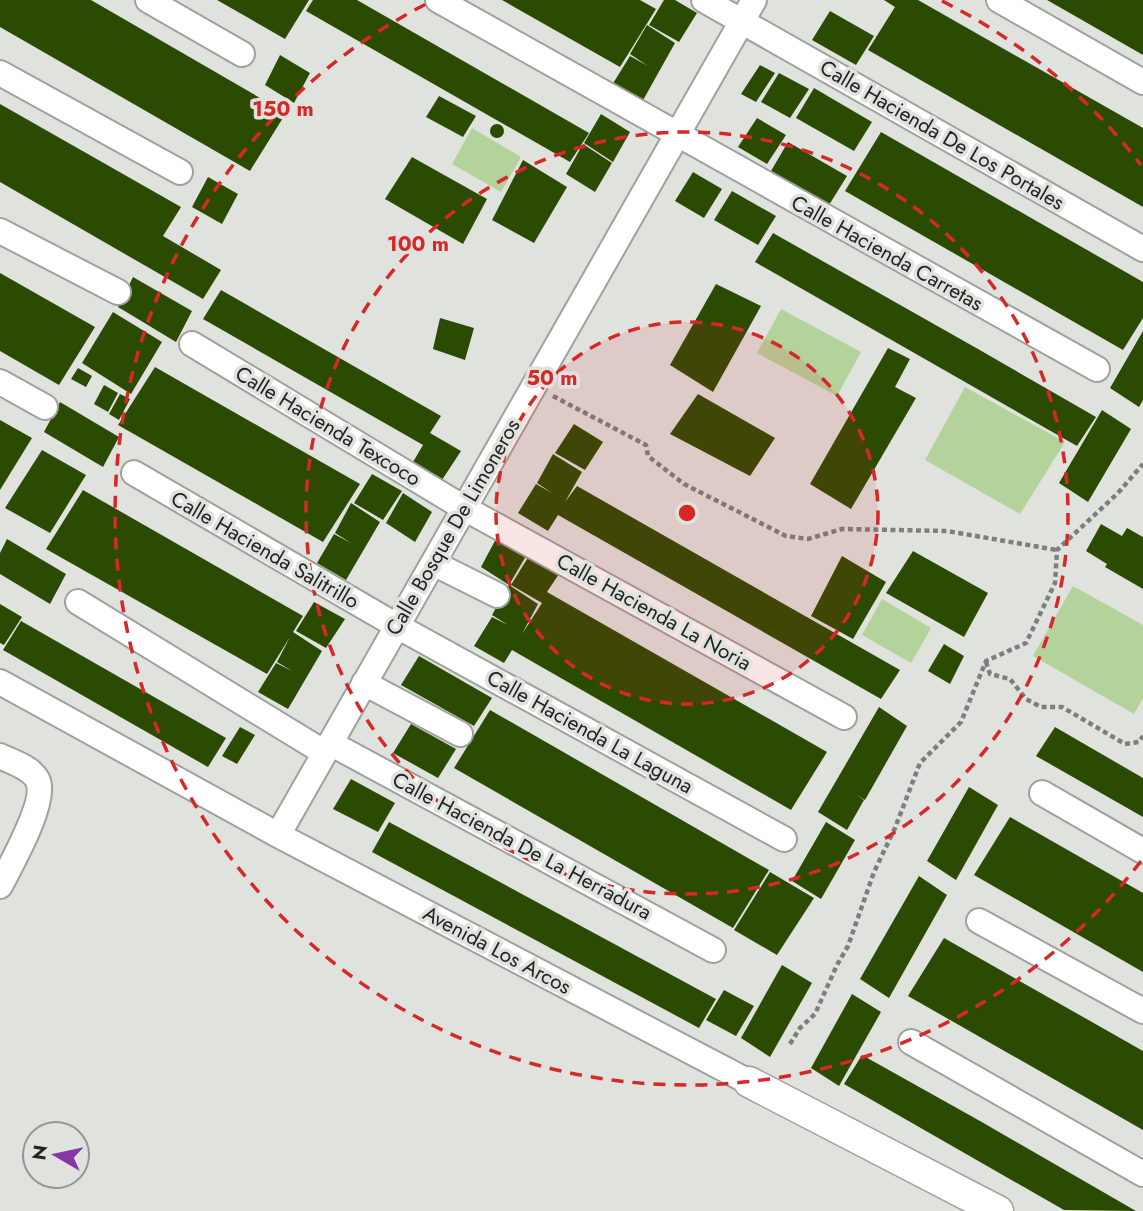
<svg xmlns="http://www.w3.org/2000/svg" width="1143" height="1211" font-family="Jost,sans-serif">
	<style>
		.green { fill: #b4d39b }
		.building { fill: #2c4b02 }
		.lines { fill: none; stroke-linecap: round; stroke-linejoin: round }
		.minor-casing { stroke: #9fa19e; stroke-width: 28 }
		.tertiary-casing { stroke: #9fa19e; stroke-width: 33 }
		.path { stroke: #7d7f7c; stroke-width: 4.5; stroke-dasharray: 5 3.5; stroke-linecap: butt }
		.minor { stroke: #fff; stroke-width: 24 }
		.tertiary { stroke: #fff; stroke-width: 30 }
		.ring { fill: none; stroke: #d62828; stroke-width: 3.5; stroke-dasharray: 12 9 }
		.labels { text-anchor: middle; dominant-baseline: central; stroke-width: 7; stroke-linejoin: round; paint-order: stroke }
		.street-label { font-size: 21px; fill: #232422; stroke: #e0e2de }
		.centre { fill: #d62828; stroke: #e0e2de; stroke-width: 3.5 }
		.ring-label { font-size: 21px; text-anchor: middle; font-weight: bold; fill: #d62828; stroke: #e0e2de; stroke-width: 7; stroke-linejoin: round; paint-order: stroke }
	</style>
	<rect width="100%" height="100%" fill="#e0e2de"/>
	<path class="green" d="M472 128 521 157 501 192 452 164Z
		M781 309 861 352 837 396 757 353Z
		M965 387 1065 442 1020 514 925 460Z
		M1073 586 1143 625V698L1134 714 1033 656Z
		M882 599 931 628 911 663 862 635Z"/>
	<path class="building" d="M0 0H91L286 113 250 171 0 27Z
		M217 0H309L285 39Z
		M313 0H357L589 133 570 162 306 11Z
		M502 0H640L656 9 620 67Z
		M664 0H675L697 13 679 42 649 25Z
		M884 0H918L1143 128V207L868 50 895 7Z
		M1047 0H1143V55L1082 20Z
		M830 11 874 36 856 65 812 40Z
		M647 25 675 43 642 102 612 85 630 56 648 66 630 54Z
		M280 55 310 73 294 103 265 85Z
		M760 65 775 73 756 102 741 94Z
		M779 73 809 89 790 118 761 102Z
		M814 88 872 122 854 151 796 118Z
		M439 96 476 116 463 137 426 117Z
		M0 104 181 207 163 236 221 270 203 299 0 182Z
		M601 114 630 132 613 162 584 143Z
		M757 118 786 135 767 164 738 147Z
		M490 131a7 7 0 1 1 14 0a7 7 0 1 1-14 0Z
		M881 132 1143 282V318L1123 350 845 191Z
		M788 142 847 176 829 205 771 171Z
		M583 144 612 163 595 192 566 174Z
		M412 157 487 199 463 244 385 199Z
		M523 160 567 187 534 243 492 220Z
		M693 172 722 189 704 218 675 201Z
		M208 177 238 194 222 224 192 207Z
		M732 191 776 216 758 245 714 220Z
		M773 233 978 349 1096 417 1077 446 755 262Z
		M0 273 95 327 59 385 0 351Z
		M133 277 192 311 176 342 118 307Z
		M716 284 761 306 713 392 670 365Z
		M221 290 441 416 430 433 461 451 442 480 413 462 423 445 203 319Z
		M113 312 162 342 131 394 82 363Z
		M440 318 474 328 465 360 433 349Z
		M1143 331V400L1139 407 1110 388Z
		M888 348 910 359 895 387 916 398 851 509 810 484Z
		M155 367 360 484 323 542 118 425Z
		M78 368 92 376 86 387 71 379Z
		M104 385 118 393 108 412 94 404Z
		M120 394 130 399 119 420 109 414Z
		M698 394 775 438 750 476 670 434Z
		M60 402 119 437 103 467 44 432Z
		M1102 410 1131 429 1088 502 1059 483Z
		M0 420 32 438 0 490Z
		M574 424 603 442 585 470 555 453Z
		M42 450 86 475 50 533 5 508Z
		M553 454 582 472 565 502 577 486 900 670 881 699 558 515 548 531 518 513 536 484 552 493 537 483Z
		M372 474 402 491 383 520 354 503Z
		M83 490 303 616 293 632 322 651 288 709 258 692 276 663 292 671 277 662 290 637 267 674 46 549Z
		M403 493 432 512 415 542 386 523Z
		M351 503 380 522 346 580 317 563 334 534 351 543 335 533Z
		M1101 524 1122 536 1127 528 1143 537V589L1105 567 1107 564 1086 551Z
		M497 537 526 556 509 585 481 567Z
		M7 539 66 574 50 604 0 574V553Z
		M913 551 988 593 964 637 886 593Z
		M529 556 559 574 547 592 827 752 791 810 512 650 504 663 474 646 492 617 508 625 492 615 509 585 538 604 522 634 542 603 511 585Z
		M842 556 886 582 853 639 811 616Z
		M314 602 345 619 326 648 296 631Z
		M0 604 22 617 4 645 0 643Z
		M21 621 226 738 208 767 3 650Z
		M944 644 964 656 950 684 928 671Z
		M419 656 492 698 474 726 401 685Z
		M879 707 907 726 865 800 857 795 864 800 847 830 818 812Z
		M490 710 769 870 733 928 454 768Z
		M411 724 456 749 438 778 393 753Z
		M240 727 255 735 237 764 222 756Z
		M1055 727 1143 778V817L1036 756Z
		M351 779 395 803 378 832 333 809Z
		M969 787 998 805 956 880 927 861Z
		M1010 817 1143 893V972L974 875Z
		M389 822 716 999 699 1028 372 852Z
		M826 822 855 840 821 899 792 881Z
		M770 872 814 898 777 955 734 930Z
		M919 876 947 895 889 998 860 979Z
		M944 938 1143 1051V1130L908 996Z
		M782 965 812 983 770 1057 741 1038Z
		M724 990 754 1006 736 1036 706 1020Z
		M852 994 881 1012 839 1086 811 1068Z
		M862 1055 980 1121 1136 1211 1064 1210 844 1084Z"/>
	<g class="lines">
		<defs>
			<path id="minor" d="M148 0 242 54
				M438 0 1097 369
				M704 0 1143 249
				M999 0 1143 82
				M0 73 180 172
				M0 231 118 292
				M192 344 464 508 844 717
				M0 382 45 407
				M134 473 397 626 784 839
				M433 563 497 595
				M78 602 325 753
				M0 682 278 835 749 1082
				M364 683 460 734
				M330 743 713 950
				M0 756C12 762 30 767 37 779 49 799 10 866 0 886
				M1042 793 1143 851
				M278 835 754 0
				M979 921 1143 1011
				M911 1042 1143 1174"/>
			<path id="tertiary" d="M749 1082 998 1211"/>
		</defs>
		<use href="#minor" class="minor-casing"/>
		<use href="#tertiary" class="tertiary-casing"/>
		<path class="path" d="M553 396 646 445 648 456 684 484 786 536 808 539 842 529 947 531 1057 550
			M986 662 990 674 1010 679 1026 699 1041 707H1062L1125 744 1139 742 1143 736
			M790 1044 800 1028 815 1014 837 965 848 946 874 872 895 828 920 763 961 722 986 661 1026 643 1055 583 1057 550 1118 493 1143 464"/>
		<use href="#minor" class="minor"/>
		<use href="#tertiary" class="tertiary"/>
	</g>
	<circle cx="687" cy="513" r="191" fill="#d62828" fill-opacity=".12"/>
	<g class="ring">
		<circle cx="687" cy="513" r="191"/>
		<circle cx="687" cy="513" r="381"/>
		<path d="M1141 861A572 572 0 1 1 432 1M942 1A572 572 0 0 1 1141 165"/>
	</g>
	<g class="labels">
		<g class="street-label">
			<text transform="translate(942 135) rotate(30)">Calle Hacienda De Los Portales</text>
			<text transform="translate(887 253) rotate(29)">Calle Hacienda Carretas</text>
			<text transform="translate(328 426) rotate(31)">Calle Hacienda Texcoco</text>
			<text transform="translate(453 527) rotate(-60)">Calle Bosque De Limoneros</text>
			<text transform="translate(265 550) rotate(30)">Calle Hacienda Salitrillo</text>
			<text transform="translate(654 612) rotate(29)">Calle Hacienda La Noria</text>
			<text transform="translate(590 732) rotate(29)">Calle Hacienda La Laguna</text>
			<text transform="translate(522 846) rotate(28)">Calle Hacienda De La Herradura</text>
			<text transform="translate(497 950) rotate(28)">Avenida Los Arcos</text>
		</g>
	</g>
	<circle cx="687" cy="513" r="10" class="centre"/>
	<g class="ring-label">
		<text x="283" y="116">150 m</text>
		<text x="418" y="251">100 m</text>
		<text x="552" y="385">50 m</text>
	</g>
	<g transform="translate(56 1155) rotate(279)"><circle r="33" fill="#e0e2de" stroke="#949693" stroke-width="2"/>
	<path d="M0-5L12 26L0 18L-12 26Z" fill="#8637a7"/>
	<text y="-10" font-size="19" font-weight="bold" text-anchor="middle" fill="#232422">N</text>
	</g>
</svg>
